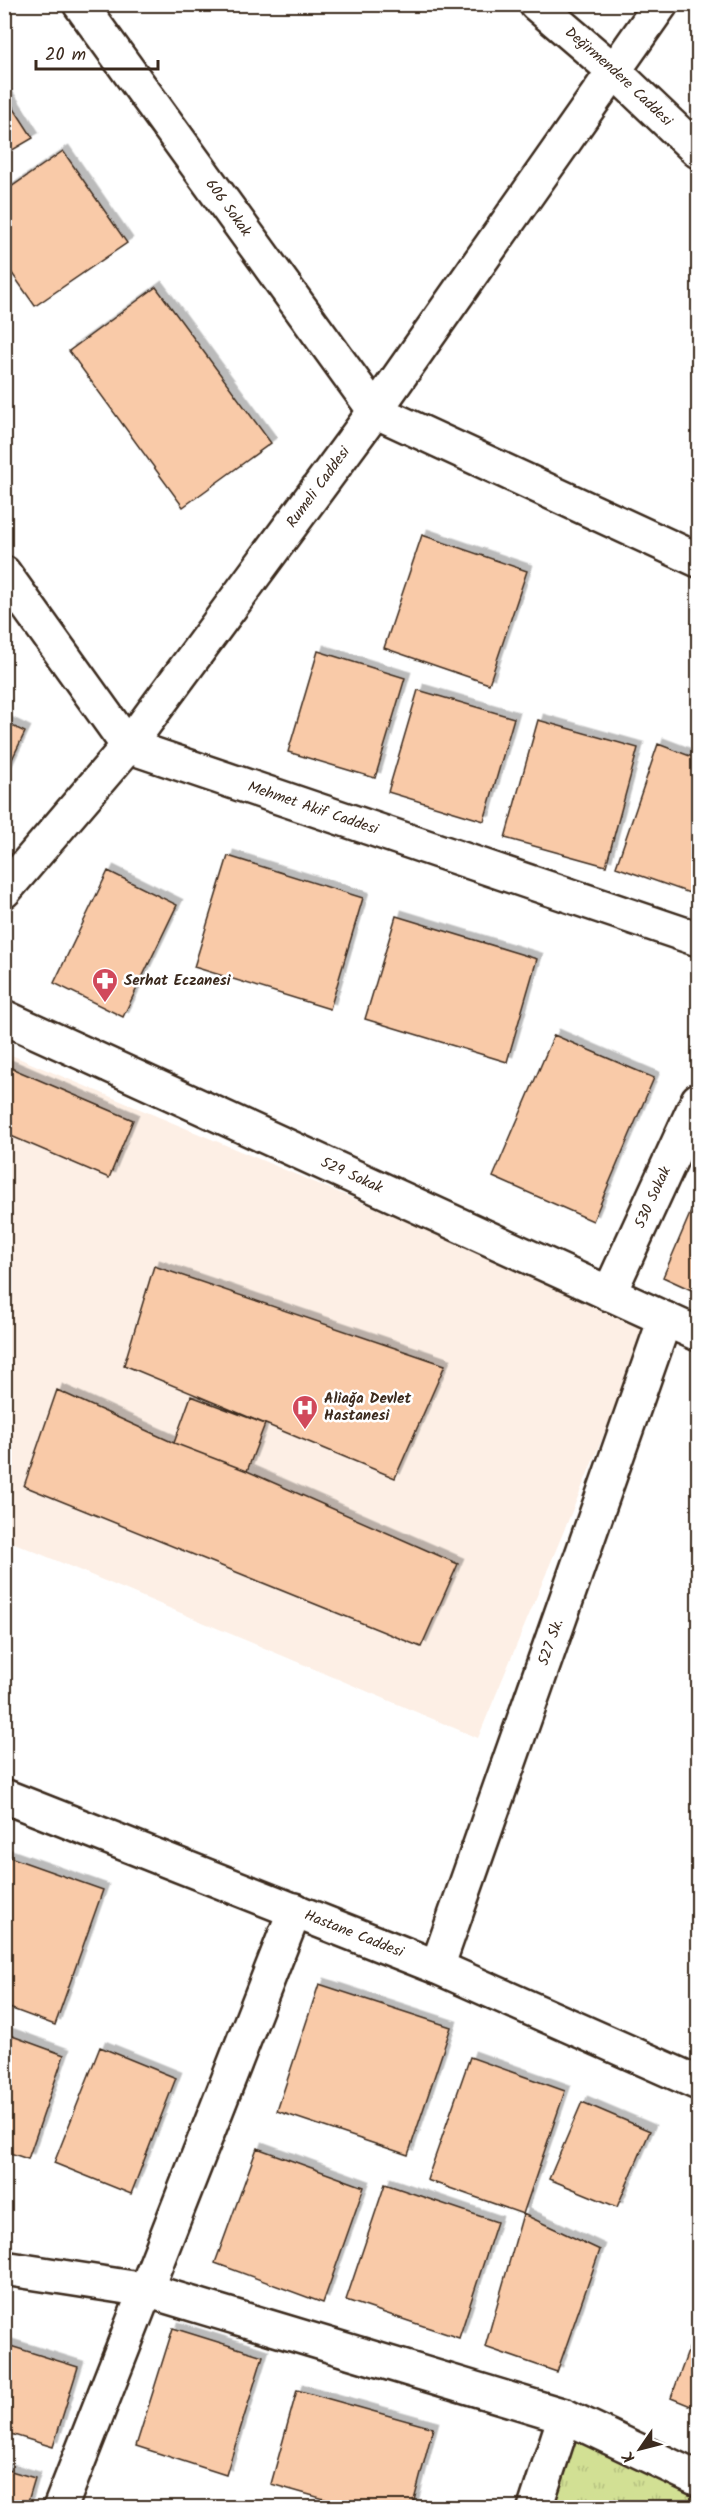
<svg xmlns="http://www.w3.org/2000/svg" width="703" height="2512" font-family="Kalam,sans-serif">
	<style>
		.built { fill: #fdefe5 }
		.grass { fill: url(#grass-tufts); stroke: #868559; stroke-width: 1.5 }
		.building { fill: #f9caa8; stroke: #3b2a1e; stroke-width: 1.5; filter: url(#shadow) }
		.lines { fill: none; stroke-linecap: round; stroke-linejoin: round }
		.minor-casing { stroke: #3b2a1e; stroke-width: 38 }
		.minor { stroke: #fff; stroke-width: 33 }
		.labels { text-anchor: middle; dominant-baseline: central; stroke-width: 5; stroke-linejoin: round; paint-order: stroke }
		.street-label { font-size: 15px; fill: #3b2a1e; stroke: #fff }
		.poi-label { font-size: 15px; font-weight: bold; fill: #3b2a1e; stroke: #fff; text-anchor: start }
	</style>
	<defs>
		<pattern id="grass-tufts" width="24" height="20" patternUnits="userSpaceOnUse" patternTransform="scale(1.5)"><rect width="24" height="20" fill="#d2e094"/><path d="M3 7l-1-3M5 7V3M7 7l1-3M15 17l-1-3M17 17v-4M19 17l1-3" fill="none" stroke="#b5c07f"/></pattern>
		<filter id="shadow"><feDropShadow dx="5.5" dy="-5.5" stdDeviation="0" flood-color="#0004"/></filter>
	</defs>
	<rect width="100%" height="100%" fill="#fff"/>
	<filter id="ink" filterUnits="userSpaceOnUse"><feTurbulence type="fractalNoise" baseFrequency=".0167" numOctaves="2"/><feDisplacementMap in="SourceGraphic" scale="12" xChannelSelector="R" yChannelSelector="G"/><feConvolveMatrix kernelMatrix="1 2 1 2 8 2 1 2 1" color-interpolation-filters="sRGB"/></filter>
	<g filter="url(#ink)">
		<path class="built" d="M4 1052 650 1323 478 1738 5 1539Z"/>
		<path class="grass" d="M565 2416 698 2479V2507L535 2508Z"/>
		<path class="building" d="M4 93 33 138 4 155Z
			M63 151 127 243 35 306 4 262V192Z
			M156 287 271 443 183 507 69 351Z
			M422 535 527 571 489 684 384 648Z
			M318 651 405 678 375 778 288 752Z
			M418 690 514 718 484 821 388 792Z
			M538 720 638 748 606 866 505 838Z
			M4 722 25 732 4 776Z
			M658 744 698 759V896L616 867Z
			M228 856 363 898 330 1009 194 967Z
			M108 871 177 905 123 1017 54 983Z
			M396 916 537 959 507 1062 365 1019Z
			M554 1035 654 1078 593 1221 493 1177Z
			M4 1065 133 1120 109 1178 4 1133Z
			M698 1195V1293L663 1277Z
			M154 1266 445 1365 395 1478 124 1365Z
			M57 1390 174 1443 247 1471 458 1564 421 1647 24 1486Z
			M191 1396 265 1424 247 1471 174 1443Z
			M4 1855 103 1890 55 2025 4 2006Z
			M319 1984 451 2027 408 2155 277 2111Z
			M4 2033 64 2055 28 2159 4 2151Z
			M100 2047 176 2078 131 2194 54 2163Z
			M470 2057 565 2091 523 2214 427 2180Z
			M582 2102 650 2131 617 2207 549 2179Z
			M257 2148 364 2187 323 2303 215 2263Z
			M385 2184 497 2222 459 2338 346 2300Z
			M523 2214 600 2250 557 2372 485 2347Z
			M698 2324V2409L671 2398Z
			M173 2328 263 2356 226 2475 136 2446Z
			M4 2344 78 2367 53 2447 4 2432Z
			M297 2390 433 2428 412 2508H356L271 2484Z
			M4 2469 35 2478 26 2508H4Z"/>
		<g class="lines">
			<defs>
				<g id="minor">
					<path id="s1" d="M80 4 375 411 698 560"/>
					<path id="s2" d="M536 4 613 70 698 151"/>
					<path id="s3" d="M4 573 128 746 698 939"/>
					<path id="s4" d="M4 891 128 746 375 411 661 4"/>
					<path id="s5" d="M4 1017 698 1334"/>
					<path id="s6" d="M609 1294 698 1100"/>
					<path id="s7" d="M4 1796 437 1967 698 2083"/>
					<path id="s8" d="M437 1967 665 1319"/>
					<path d="M4 2268 146 2290 565 2416 698 2479"/>
					<path d="M60 2508 295 1910"/>
					<path d="M535 2508 565 2416"/>
				</g>
			</defs>
			<use href="#minor" class="minor-casing"/>
			<use href="#minor" class="minor"/>
		</g>
	</g>
	<defs>
		<symbol id="pharmacy-pin" viewBox="-11 -11 22 30"><path d="M0 17L-7.5 6A9.5 9.5 0 1 1 7.5 6Z" fill="#d1495b" stroke="#fff"/><path d="M-2-6h4v4h4v4h-4v4h-4v-4h-4v-4h4Z" fill="#fff"/></symbol>
		<symbol id="hospital-pin" viewBox="-11 -11 22 30"><path d="M0 17L-7.5 6A9.5 9.5 0 1 1 7.5 6Z" fill="#d1495b" stroke="#fff"/><path d="M-5-5h3v3.5h4V-5h3V5h-3V1.5h-4V5h-3Z" fill="#fff"/></symbol>
	</defs>
	<g fill-rule="evenodd">
		<use href="#pharmacy-pin" x="90" y="966" width="30" height="40"/>
		<use href="#hospital-pin" x="290" y="1393" width="30" height="40"/>
	</g>
	<g class="labels">
		<g class="street-label">
			<text stroke="none"><textPath href="#s2" startOffset="110">Değirmendere Caddesi</textPath></text>
			<text stroke="none"><textPath href="#s1" startOffset="252">606 Sokak</textPath></text>
			<text stroke="none"><textPath href="#s4" startOffset="512">Rumeli Caddesi</textPath></text>
			<text stroke="none"><textPath href="#s3" startOffset="408">Mehmet Akif Caddesi</textPath></text>
			<text stroke="none"><textPath href="#s5" startOffset="382">529 Sokak</textPath></text>
			<text stroke="none"><textPath href="#s6" startOffset="106">530 Sokak</textPath></text>
			<text stroke="none"><textPath href="#s8" startOffset="344">527 Sk.</textPath></text>
			<text stroke="none"><textPath href="#s7" startOffset="376">Hastane Caddesi</textPath></text>
		</g>
		<g class="poi-label">
			<text x="124" y="981">Serhat Eczanesi</text>
			<text x="324" y="1399">Aliağa Devlet<tspan x="324" dy="17">Hastanesi</tspan></text>
		</g>
	</g>
	<rect width="703" height="2512" fill="none" stroke="#fff" stroke-width="24"/>
	<rect x="12" y="12" width="679" height="2488" fill="none" stroke="#3b2a1e" stroke-width="2" filter="url(#ink)"/>
	<g transform="translate(640 2449) rotate(235)" stroke="#ffffff" stroke-width="4.5" paint-order="stroke">
	<path d="M0-4.5L10 22L0 15L-10 22Z" fill="#3b2a1e"/>
	<text y="-9" font-size="16" font-weight="bold" text-anchor="middle" fill="#3b2a1e">K</text>
	</g>
	<path d="M36 60v9h122v-9" fill="none" stroke="#3b2a1e" stroke-width="3"/>
	<text x="45" y="60" font-size="18" fill="#3b2a1e" stroke="#ffffff" stroke-width="4.5" paint-order="stroke">20 m</text>
</svg>
